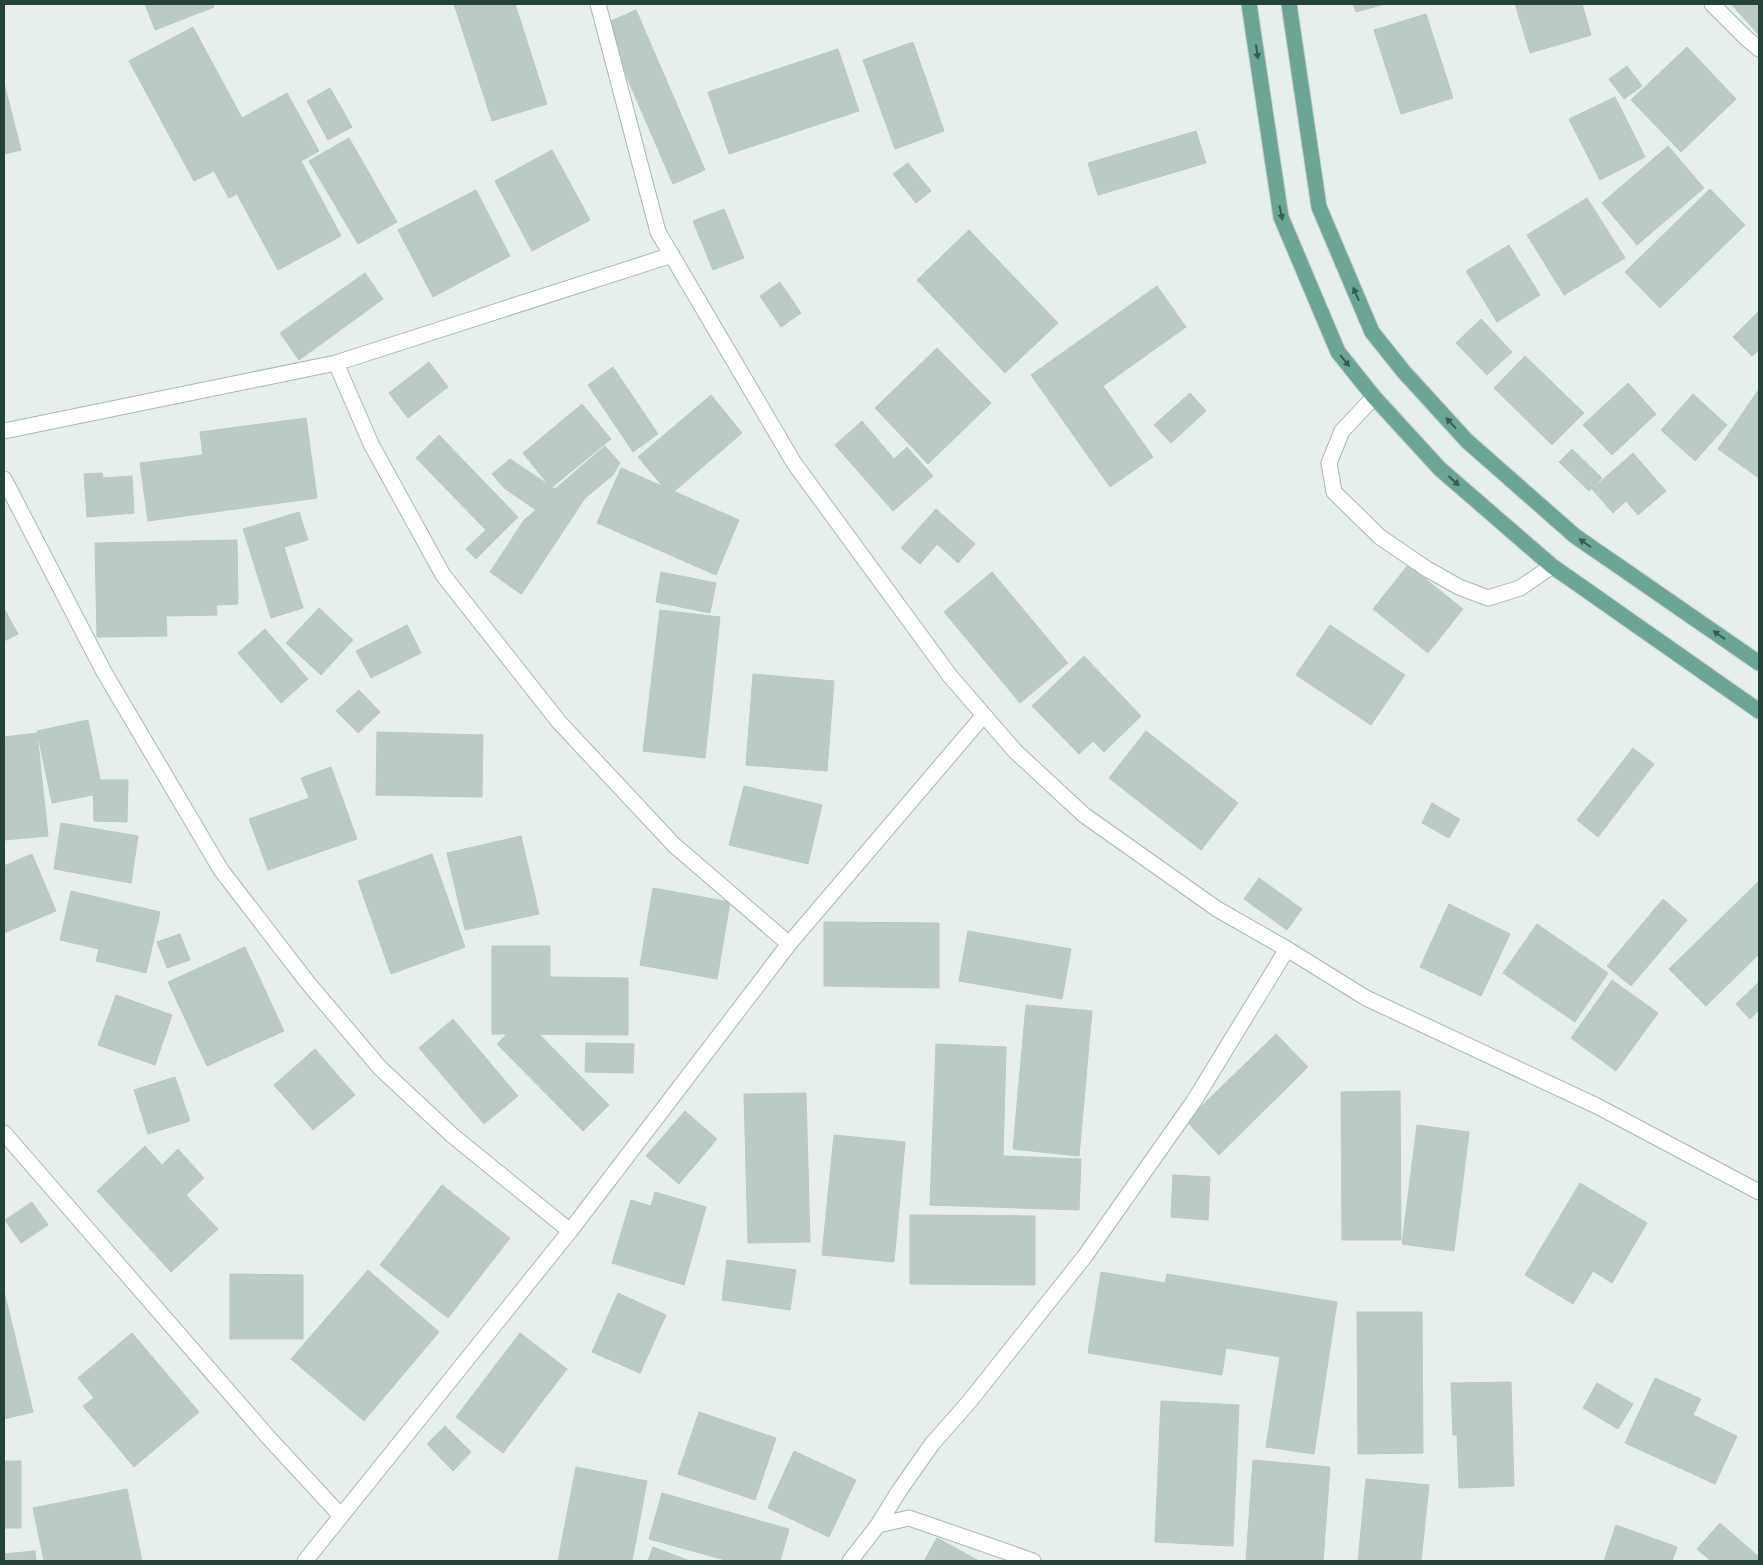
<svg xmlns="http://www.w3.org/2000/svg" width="1763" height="1565" font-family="'Work Sans',sans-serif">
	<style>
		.building { fill: #bbcac4; stroke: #b8c9c2 }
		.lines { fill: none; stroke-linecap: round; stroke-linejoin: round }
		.minor-casing { stroke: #a8b8b2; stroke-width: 17 }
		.major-casing { stroke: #c2cac8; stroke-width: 17 }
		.minor { stroke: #fff; stroke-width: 15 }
		.major { stroke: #6aa596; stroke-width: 15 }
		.oneway { fill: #365b51 }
	</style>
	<rect width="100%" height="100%" fill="#e6efeb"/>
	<path class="building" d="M145 4H213L214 7 155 30Z
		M454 4H515L547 104 492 121Z
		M1353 4H1385L1356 12Z
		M1515 4H1582L1591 35 1530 53Z
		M1731 4H1759V35Z
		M636 10 705 170 673 184 604 24Z
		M1426 14 1453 98 1401 114 1374 30Z
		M193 27 242 118 287 93 319 151 301 161 341 236 278 270 237 194 229 198 214 171 194 181 129 61Z
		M913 42 944 131 895 149 863 60Z
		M1687 47 1736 99 1681 152 1631 100Z
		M838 49 859 111 729 154 708 92Z
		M1627 66 1642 86 1624 99 1609 79Z
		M4 83 21 150 4 154Z
		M330 88 352 127 328 140 307 101Z
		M1615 97 1645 157 1600 180 1569 119Z
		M1196 131 1206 163 1098 195 1088 163Z
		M349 138 397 222 358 244 309 161Z
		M1668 146 1704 188 1637 245 1602 203Z
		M552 150 590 220 532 251 495 181Z
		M908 163 931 191 916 203 893 174Z
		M1710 189 1745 225 1660 308 1625 272Z
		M476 190 510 256 433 297 398 230Z
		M1587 198 1625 258 1564 295 1527 235Z
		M724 209 744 258 713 270 693 221Z
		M969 230 1058 323 1005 373 917 280Z
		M1509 245 1540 295 1497 322 1466 271Z
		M365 273 383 299 299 360 280 333Z
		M780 282 801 313 781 327 760 296Z
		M1157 286 1186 327 1103 386 1153 457 1110 487 1031 375Z
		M1759 311V350L1752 356 1733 337Z
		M1481 319 1512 352 1487 375 1456 343Z
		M937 348 991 403 928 464 875 408Z
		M1525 356 1584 413 1552 445 1494 388Z
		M429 362 448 387 408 418 389 393Z
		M613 367 658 434 633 452 588 385Z
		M1628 383 1656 414 1612 455 1583 425Z
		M1759 389V478L1718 449Z
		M1190 393 1206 411 1171 443 1154 425Z
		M1693 394 1727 425 1695 461 1661 430Z
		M711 395 742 433 670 495 638 457Z
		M582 404 611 439 551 488 523 453Z
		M306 418 317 498 148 521 140 463 203 455 200 432Z
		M862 421 894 459 907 447 933 476 893 511 835 445Z
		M439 435 518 517 476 559 466 549 486 530 416 458Z
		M605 446 620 463 612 476 585 498 523 592 521 594 490 572 524 520 536 510 504 488 492 474 510 459 555 489Z
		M1572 449 1602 478 1589 491 1559 462Z
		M1633 453 1666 491 1638 515 1626 501 1613 513 1592 489Z
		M621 468 739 520 716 575 597 523Z
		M102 473 103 478 132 476 134 513 87 517 84 474Z
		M936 509 975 544 958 563 937 544 920 564 901 548Z
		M299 512 308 540 284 547 303 608 271 618 243 529Z
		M237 540 238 604 216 605 217 615 166 616 167 636 97 637 95 543Z
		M1408 565 1463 609 1428 653 1373 609Z
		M661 572 716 583 710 613 656 602Z
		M992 572 1068 663 1020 703 944 612Z
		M4 608 18 634 4 641Z
		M319 608 353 640 321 675 286 643Z
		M660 610 720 617 705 758 643 751Z
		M407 625 421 653 371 678 356 651Z
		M1330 625 1405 675 1371 725 1296 675Z
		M265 629 308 679 281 703 238 653Z
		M1084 656 1141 716 1104 752 1093 741 1079 754 1032 706Z
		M753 674 834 681 827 771 746 765Z
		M359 690 380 712 358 733 336 711Z
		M88 720 103 793 52 803 37 731Z
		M1146 731 1238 803 1201 850 1109 778Z
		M377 732 483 735 482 797 376 795Z
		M37 733 48 836 4 840V737Z
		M1633 748 1654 764 1598 837 1577 820Z
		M331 767 357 839 268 870 249 819 309 798 301 778Z
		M93 780H128L127 822 94 821Z
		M744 786 822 805 808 864 729 845Z
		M1432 803 1460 819 1449 838 1422 823Z
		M61 823 138 836 131 883 54 869Z
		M521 836 539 914 465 930 447 853Z
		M32 854 56 911 4 933V866Z
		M432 854 465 947 391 974 358 881Z
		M1259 878 1302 909 1287 930 1244 899Z
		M1759 881V954L1706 1006 1669 969Z
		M653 888 730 902 717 979 640 965Z
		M71 891 160 912 146 973 96 961 99 949 60 940Z
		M1663 899 1687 920 1631 986 1607 966Z
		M1449 904 1510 934 1481 996 1420 967Z
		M824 922 939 923V988L824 986Z
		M1537 924 1608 973 1575 1022 1503 973Z
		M968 931 1071 949 1062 999 959 981Z
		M180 934 190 960 167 968 157 942Z
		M492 946H550V977L628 978V1035L492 1034Z
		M245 947 284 1031 207 1066 168 982Z
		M1612 980 1658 1013 1616 1071 1571 1038Z
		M1759 982V1010L1750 1019 1736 1004Z
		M116 995 172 1015 155 1065 98 1045Z
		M1026 1005 1092 1011 1079 1156 1013 1149Z
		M523 1018 609 1105 583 1131 497 1044Z
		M453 1019 518 1096 484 1124 419 1048Z
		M1276 1034 1308 1067 1219 1155 1186 1121Z
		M586 1043 634 1044 633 1073 585 1072Z
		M936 1044 1006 1047 1003 1156 1081 1159 1079 1210 930 1205Z
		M315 1049 355 1095 313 1130 274 1085Z
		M175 1077 190 1121 148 1134 134 1090Z
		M1400 1091 1401 1240H1342L1341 1092Z
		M806 1093 810 1242 748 1243 744 1094Z
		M685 1111 717 1139 679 1184 646 1156Z
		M1417 1125 1469 1132 1454 1251 1402 1244Z
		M834 1135 905 1142 894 1262 822 1255Z
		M145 1146 162 1165 178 1149 204 1178 186 1195 218 1229 171 1272 97 1191Z
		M1173 1175 1210 1177 1208 1220 1171 1217Z
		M1580 1183 1647 1223 1612 1283 1593 1271 1573 1304 1525 1275Z
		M442 1185 510 1238 448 1318 380 1265Z
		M655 1192 706 1207 684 1285 612 1263 631 1200 651 1206Z
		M32 1202 48 1225 21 1243 5 1220Z
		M910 1215 1035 1216V1285L910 1284Z
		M727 1260 796 1270 790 1310 722 1300Z
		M368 1270 439 1332 364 1421 291 1359Z
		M1101 1272 1165 1283 1167 1274 1337 1302 1314 1454 1266 1447 1280 1357 1226 1348 1222 1375 1088 1353Z
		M230 1274 303 1275V1339H230Z
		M4 1291 33 1412 4 1419Z
		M618 1293 666 1315 640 1373 592 1352Z
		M1357 1312H1422L1423 1453 1358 1454Z
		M132 1333 199 1412 134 1467 83 1406 94 1398 78 1378Z
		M520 1333 567 1369 503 1453 456 1417Z
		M1655 1378 1701 1399 1693 1415 1737 1436 1715 1484 1625 1443Z
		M1511 1382 1514 1486 1459 1488 1457 1435H1453L1451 1383Z
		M1597 1383 1633 1404 1618 1429 1583 1408Z
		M1161 1401 1239 1405 1233 1546 1155 1542Z
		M699 1412 776 1438 755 1500 678 1474Z
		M445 1426 471 1452 453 1471 427 1444Z
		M794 1451 856 1480 829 1537 768 1508Z
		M1253 1460 1330 1467 1323 1561H1246Z
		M4 1461H21V1528H4Z
		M576 1467 647 1481 632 1561H558Z
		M1366 1479 1429 1485 1421 1561H1358Z
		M127 1489 142 1561H44L33 1508Z
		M662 1493 789 1529 780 1561H729L649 1539Z
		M1720 1523 1759 1557V1561H1711L1697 1549Z
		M1616 1525 1677 1547 1672 1561H1604Z
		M937 1538 979 1561H924Z
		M653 1547 690 1561H648Z
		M35 1551 36 1561H4V1554Z"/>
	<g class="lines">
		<defs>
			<path id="minor" d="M598 4 658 232 794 463 950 676 1015 751 1084 815 1217 909 1287 949 1366 998 1597 1106 1759 1192
				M1712 4 1745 37 1759 49
				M336 363 371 444 443 575 559 722 674 845 789 944
				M1374 397 1342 431 1329 463 1334 492 1380 537 1427 569 1459 587 1488 598 1520 588 1552 566
				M4 431 336 363 672 255
				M4 479 104 672 221 870 308 983 380 1068 453 1136 570 1231
				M4 1133 268 1437 341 1516
				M878 1525 899 1491 932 1444 969 1402 1085 1256 1194 1101 1287 949
				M305 1561 570 1231 789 944 984 715
				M850 1561 878 1525 909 1518 1033 1561"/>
			<path id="major" d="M1249 4 1281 217 1338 352 1374 397 1440 469 1552 566 1759 711
				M1289 4 1319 207 1372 332 1404 372 1467 441 1575 536 1759 663"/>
		</defs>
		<use href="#minor" class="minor-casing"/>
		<use href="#major" class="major-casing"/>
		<use href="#minor" class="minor"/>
		<use href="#major" class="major"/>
	</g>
	<defs><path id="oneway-solid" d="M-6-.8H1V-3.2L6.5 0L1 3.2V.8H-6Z" transform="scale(1.25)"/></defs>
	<g class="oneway">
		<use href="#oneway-solid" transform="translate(1257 52) rotate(82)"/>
		<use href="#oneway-solid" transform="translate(1281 213) rotate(78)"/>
		<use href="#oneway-solid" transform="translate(1356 294) rotate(-113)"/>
		<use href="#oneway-solid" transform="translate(1345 361) rotate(51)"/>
		<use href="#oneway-solid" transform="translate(1451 423) rotate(-132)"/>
		<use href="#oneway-solid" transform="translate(1454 481) rotate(42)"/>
		<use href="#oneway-solid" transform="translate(1585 543) rotate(-145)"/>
		<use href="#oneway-solid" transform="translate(1719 635) rotate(-145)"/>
	</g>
	<rect width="1763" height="1565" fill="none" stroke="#24423a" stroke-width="10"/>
</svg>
